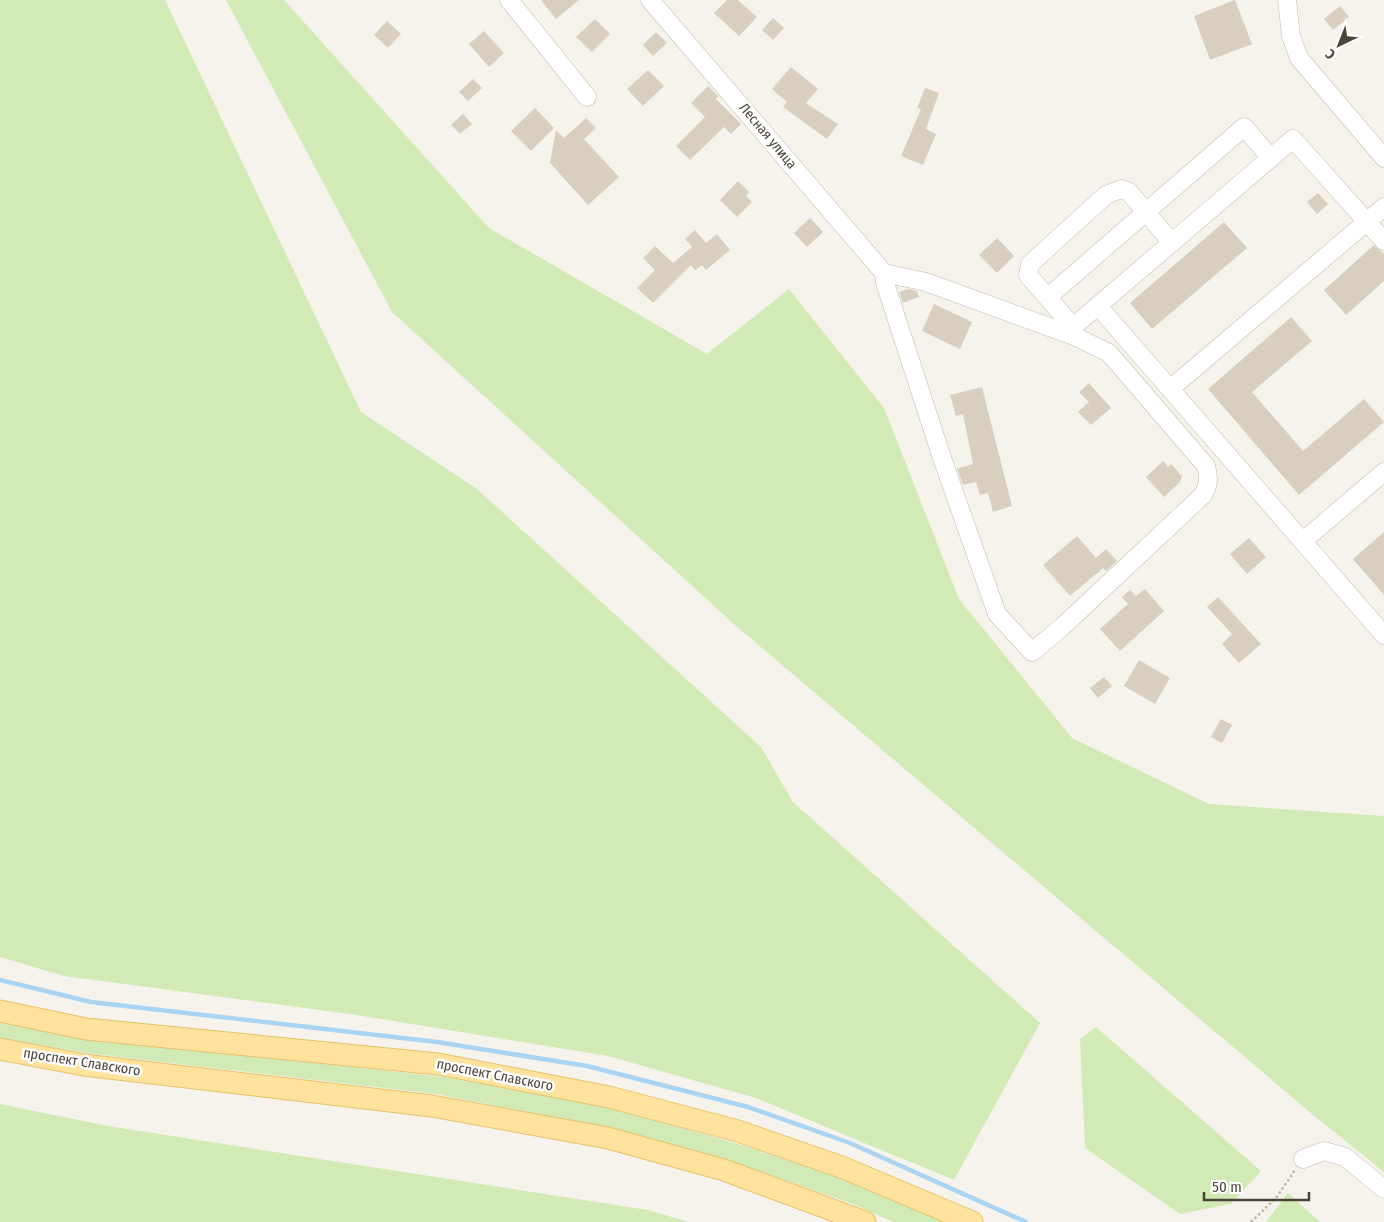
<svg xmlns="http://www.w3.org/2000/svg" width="1384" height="1222" font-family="'Fira Sans Condensed',sans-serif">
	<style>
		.green { fill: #d2eab5 }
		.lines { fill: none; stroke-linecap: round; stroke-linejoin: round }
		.stream { stroke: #a9d4f2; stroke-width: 4.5 }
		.building { fill: #d8cfc1 }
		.minor-casing { stroke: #c2bbae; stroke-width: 19 }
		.major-casing { stroke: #e6c16a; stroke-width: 23 }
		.path { stroke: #c4b79f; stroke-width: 2.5; stroke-dasharray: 2.5 2.5; stroke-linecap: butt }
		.minor { stroke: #fff; stroke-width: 18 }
		.major { stroke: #ffe39c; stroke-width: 21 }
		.labels { text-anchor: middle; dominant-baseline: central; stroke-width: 5; stroke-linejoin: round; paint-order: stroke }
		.street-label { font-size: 14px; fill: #4b4439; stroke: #fff }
	</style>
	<rect width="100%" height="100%" fill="#f6f3ec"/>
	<path class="green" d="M0 0H165L361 412 477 489 761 747 793 802 1040 1023 954 1180 756 1098 608 1056 350 1014 64 976 0 957Z
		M226 0H284L489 228 707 354 789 289 884 408 959 599 1072 738 1209 804 1384 816V1172L1312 1114 736 626 392 312Z
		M0 1022 91 1039 444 1077 615 1109 738 1144 859 1184 946 1222H893L853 1204 730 1161 610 1128 436 1094 86 1053 3 1039 0 1038Z
		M1096 1027 1261 1171 1231 1204 1180 1214 1085 1148 1080 1039Z
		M0 1104 108 1126 648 1210 689 1222H0Z
		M1288 1193 1320 1222H1266Z"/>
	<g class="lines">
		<path class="stream" d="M0 980 91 1002 437 1042 587 1066 748 1107 850 1143 1026 1222"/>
	</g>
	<path class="building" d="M541 0H579L556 19Z
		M727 0H738L757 17 739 36 714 13Z
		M1235 0 1252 44 1210 60 1194 16Z
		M1340 6 1349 17 1333 30 1324 19Z
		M773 18 784 28 773 40 762 30Z
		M595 19 610 34 592 52 576 37Z
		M387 21 401 34 388 48 374 35Z
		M484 31 504 53 489 67 469 44Z
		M656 32 667 43 653 56 643 45Z
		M791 67 818 89 806 103 838 124 827 139 783 107 787 102 772 89Z
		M648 70 664 86 643 106 627 89Z
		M473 79 482 88 468 101 459 92Z
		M708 86 718 96 716 99 741 124 731 134 724 127 690 160 676 146 705 117 691 103Z
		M925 88 939 93 926 129 936 134 923 165 901 156 921 109 917 108Z
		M535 108 554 128 531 151 511 131Z
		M463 114 472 124 460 134 451 125Z
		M586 118 596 128 584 139 619 177 588 205 550 163 556 130 564 138Z
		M738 181 749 192 746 196 752 202 737 217 720 200Z
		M1318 193 1328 204 1317 214 1307 202Z
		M810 218 823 232 807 247 794 233Z
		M1224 222 1247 248 1152 329 1130 303Z
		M695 230 706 243 717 234 730 250 706 270 702 265 695 270 691 265 653 303 637 288 655 270 643 258 655 246 673 263 692 247 685 239Z
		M997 238 1014 256 997 273 979 255Z
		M1374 245 1384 254V281L1346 315 1324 290Z
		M908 289 917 291 919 297 903 303 899 292Z
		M934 304 972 322 960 349 922 331Z
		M1291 317 1312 341 1252 392 1303 451 1364 399 1384 422 1299 495 1208 389Z
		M1089 383 1111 408 1091 425 1078 412 1089 402 1079 392Z
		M982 387 1012 506 993 512 988 493 980 495 976 482 963 485 957 469 973 464 963 414 956 416 950 395Z
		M1163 461 1168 467 1171 464 1182 476 1180 482 1164 497 1146 477Z
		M1384 532V595L1353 559Z
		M1077 536 1096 558 1106 549 1117 561 1106 571 1103 568 1070 596 1043 565Z
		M1249 538 1266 557 1247 574 1230 554Z
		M1145 589 1164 611 1120 651 1100 629 1128 604 1122 597 1130 590 1136 596Z
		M1218 597 1261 644 1239 663 1222 644 1232 634 1207 607Z
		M1139 660 1170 678 1155 704 1124 686Z
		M1104 677 1112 686 1098 698 1090 688Z
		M1221 719 1232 725 1222 743 1211 737Z"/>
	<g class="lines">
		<defs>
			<path id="minor" d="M509 0 587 97
				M650 0 884 273
				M1287 0 1291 36 1299 58 1384 158
				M884 273 926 282 1074 336 1109 353 1206 466C1209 477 1209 485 1203 495L1062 627 1032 652 997 614 942 458 885 283Z
				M1048 297 1244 127 1271 158
				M1098 306 1384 635
				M1073 327 1028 275 1030 264 1106 195 1121 189 1129 192 1172 243
				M1066 333 1293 139 1384 241
				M1170 389 1384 207
				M1303 541 1384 472
				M1303 1159 1324 1151 1345 1157 1384 1189"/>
			<path id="major" d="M0 1011 86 1029 438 1064 609 1097 738 1131 844 1168 972 1222
				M0 1049 84 1065 432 1106 608 1138 724 1170 865 1222"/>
		</defs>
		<use href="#minor" class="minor-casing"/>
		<use href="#major" class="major-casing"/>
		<path class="path" d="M1251 1222 1276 1198 1295 1170"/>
		<use href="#minor" class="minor"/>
		<use href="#major" class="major"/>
	</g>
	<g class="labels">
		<g class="street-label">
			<text transform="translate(768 136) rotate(50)">Лесная улица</text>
			<text transform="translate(82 1062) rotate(9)">проспект Славского</text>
			<text transform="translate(495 1075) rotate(11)">проспект Славского</text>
		</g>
	</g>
	<g transform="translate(1339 45) rotate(223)" stroke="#ffffff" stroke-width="4" paint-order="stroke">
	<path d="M0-4L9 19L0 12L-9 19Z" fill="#4b4439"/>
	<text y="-8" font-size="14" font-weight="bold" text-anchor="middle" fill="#4b4439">С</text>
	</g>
	<path d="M1204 1192v8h105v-8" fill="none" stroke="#4b4439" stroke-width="2.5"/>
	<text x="1212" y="1192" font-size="15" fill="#4b4439" stroke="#ffffff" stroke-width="4" paint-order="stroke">50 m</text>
</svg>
